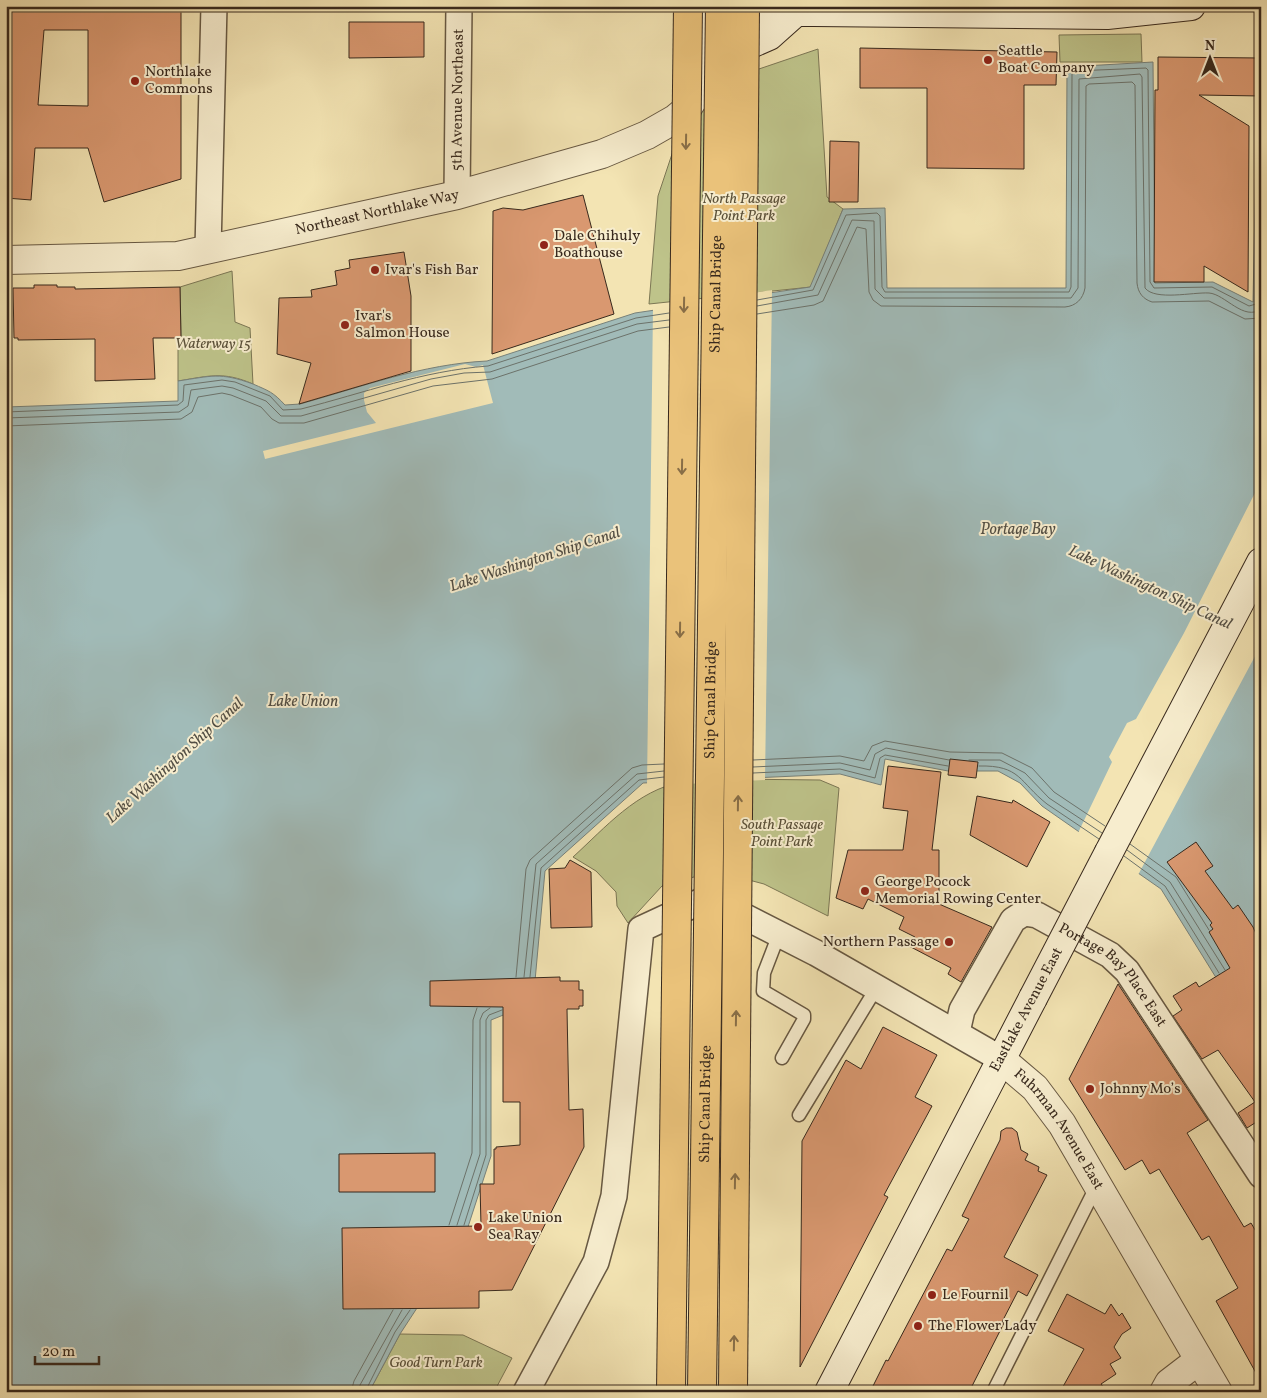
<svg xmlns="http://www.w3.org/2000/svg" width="1267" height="1398" font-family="Vollkorn,serif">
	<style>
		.green { fill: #bec38a; stroke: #7b7654 }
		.water { fill: #a1bbb8; stroke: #77817a }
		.pier { fill: #f3e4b3 }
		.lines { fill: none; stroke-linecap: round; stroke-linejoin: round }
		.shore { stroke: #6c726a; stroke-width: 1 }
		.building { fill: #d99870; stroke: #38291d; fill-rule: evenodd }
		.service-casing { stroke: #675842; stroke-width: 15 }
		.minor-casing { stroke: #675842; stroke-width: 28 }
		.tertiary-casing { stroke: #675842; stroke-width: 30 }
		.secondary-casing { stroke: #38291d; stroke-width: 30 }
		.service { stroke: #f7edce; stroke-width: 12 }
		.minor { stroke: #f7edce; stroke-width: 25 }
		.tertiary { stroke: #f7edce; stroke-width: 28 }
		.secondary { stroke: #f7edce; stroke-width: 28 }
		.secondary-bridge-casing { stroke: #38291d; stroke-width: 30; stroke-linecap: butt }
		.motorway-bridge-casing { stroke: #38291d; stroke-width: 30; stroke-linecap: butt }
		.secondary-bridge { stroke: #f7edce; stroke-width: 28 }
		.motorway-bridge { stroke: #eac27a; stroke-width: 28 }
		.oneway { stroke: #886e47 }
		.poi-dot { fill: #8f2418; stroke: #f7edce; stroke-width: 2 }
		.labels { text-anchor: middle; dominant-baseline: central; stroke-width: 4; stroke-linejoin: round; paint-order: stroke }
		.poi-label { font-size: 15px; fill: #38291d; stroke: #f7edce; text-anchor: start }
		.street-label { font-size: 15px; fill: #38291d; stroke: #f7edce }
		.park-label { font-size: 15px; font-style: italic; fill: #5a5038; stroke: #f7edce }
		.water-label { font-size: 16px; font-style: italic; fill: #524e44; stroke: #f7edce }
	</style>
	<rect width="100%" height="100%" fill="#f3e4b3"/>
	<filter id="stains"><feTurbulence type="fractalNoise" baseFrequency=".004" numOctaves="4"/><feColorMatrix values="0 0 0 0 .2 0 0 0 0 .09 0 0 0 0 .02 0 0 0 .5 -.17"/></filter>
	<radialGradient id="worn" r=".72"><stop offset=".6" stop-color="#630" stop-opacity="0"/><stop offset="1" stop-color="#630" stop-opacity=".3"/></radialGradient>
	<path class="green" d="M1141 34 1142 62H1060L1059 35Z
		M818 49 827 197 843 209 811 287 649 304 658 196 687 109 756 70Z
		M232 271 235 322 250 328 253 384C223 371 209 376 178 381V338L181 337 180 287Z
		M728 779 820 780 839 788 828 916 764 884 715 871 662 886 628 923 617 906 616 892 596 871 573 857C605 828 637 790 682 782 697 779 713 780 728 779Z
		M400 1334 463 1335 512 1358 494 1392H369Z"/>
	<path class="water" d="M1153 62 1155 283 1213 282 1253 302 1257 104 1261 103V1050L1161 889 1042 806 1020 783 998 771H948L885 759 881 785 840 774 643 783 545 871 533 1003 491 1020V1156L466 1233 400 1334 369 1392H6V407L178 401V381C212 376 220 372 253 384 269 391 273 392 285 405L300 404C361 387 423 364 487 361L635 313 810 287 843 209 885 208 887 288H1066L1067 67Z"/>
	<path class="pier" d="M772 290 765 780 647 786 653 308Z
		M465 364 476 367 483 365 493 403 265 459 263 451 376 423 367 412 364 400V393L370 388Z
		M6 407H8L9 492H6Z
		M1261 481V645L1138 875 1078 833 1112 762 1109 757 1127 723 1136 719 1184 633Z"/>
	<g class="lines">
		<path class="shore" d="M757 300 813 290 846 215 877 213 880 216 882 287 885 292H1069L1071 287 1072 74 1074 71 1146 68 1148 70 1150 282 1154 288 1212 287 1249 306 1256 304 1261 165
			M757 306 818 295 852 220 874 221 875 289 884 298H1071L1078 288 1079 79 1140 74 1142 77 1145 288C1155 301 1193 292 1209 293 1225 294 1244 322 1261 309
			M757 314 814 305 823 301 857 227 866 229 869 292 873 300 881 306 1065 307C1076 306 1083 299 1085 288L1086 86 1089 84 1132 82 1135 85 1137 283C1138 293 1143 299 1152 302L1209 301 1245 319 1261 318
			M6 412 178 405 183 401 184 385 222 380 235 382 270 396 283 410 301 409C364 393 422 371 488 366L636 318 669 313
			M6 418 179 412 188 406 191 390 222 386 233 388 266 401 281 416H301L431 379 464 373 490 372 637 324 669 320
			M6 426 181 419 192 412 198 397 222 393 231 395 261 407 272 419 279 423H304L433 386 492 379 638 331 669 327
			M753 760 840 756 864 761 872 746 885 741 950 752 1002 753 1032 768 1054 792 1105 826
			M969 760H1000L1025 773 1049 798 1102 833
			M979 766C1021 765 1019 782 1047 804 1064 816 1082 827 1099 839
			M753 767 840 763 870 770 875 754 886 748 949 760
			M753 773 840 769 875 778 880 758 885 755 948 766
			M1130 844 1176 877 1209 930
			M1127 850 1170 882 1225 970
			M1124 856 1165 886 1219 973
			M516 977 526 869 530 860 632 768 642 765 664 764
			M524 977 536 864 637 774 664 771
			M530 977 541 868 639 780 664 777
			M449 1225 472 1153 473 1020 477 1008
			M457 1225 480 1154V1020L483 1013 490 1008
			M464 1225 486 1155V1020L489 1015 502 1010
			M351 1392 354 1381 393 1310
			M359 1392 360 1385 402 1310
			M365 1392 395 1332 410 1310"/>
	</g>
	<path class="building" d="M6 6H181V179L104 202 88 148H35L31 200 6 198ZM44 30H88V106L38 105Z
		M349 22H424V57L349 58Z
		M860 48 1057 52 1056 85H1024V169L927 168V88H860Z
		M1158 57 1261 58V96L1199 95 1249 126 1248 292 1204 266V282H1154L1155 90H1158Z
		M830 141 859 142 858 202H829Z
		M583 195 614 314 492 354 493 211 503 208 523 210Z
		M404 252 411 296V371L299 404 311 363 277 354 279 298 312 297 311 290 337 285 335 271 350 268 349 260Z
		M34 285H57V287H75V289L180 287 181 338H153L155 379 95 381V339L18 340V338H14L13 288H34Z
		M950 759 978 762 976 778 948 775Z
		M888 766 941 772 932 850H939V904L992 927 961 982 948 974 951 968 909 946 915 937 899 929 904 917 868 899 863 909 836 898 848 850H903L908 811 883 808Z
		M977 796 1012 803 1013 800 1050 822 1027 867 970 835Z
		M1196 842 1213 866 1205 871 1233 909 1238 905 1253 927 1261 945V1119L1247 1128 1238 1113 1255 1102 1218 1050 1202 1059 1173 1016 1182 1010 1173 996 1196 982 1199 987 1230 968 1209 932 1213 929 1210 925 1212 923 1167 862Z
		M570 860 591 872 592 927 551 928 549 869 565 868Z
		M560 977V981H579V990H583V1006H579V1009H567L569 1110 583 1109 584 1147 512 1290 479 1291V1308L343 1309 342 1228 481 1226 480 1184H494V1149H496V1147L520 1145V1102H503V1007L430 1006V981Z
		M1118 984 1208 1120 1187 1133 1244 1227 1251 1223 1261 1240V1382L1216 1301 1238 1288 1209 1236 1202 1240 1159 1169 1150 1174 1142 1160 1125 1170 1069 1079Z
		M883 1027 937 1055 915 1097 932 1106 884 1195 888 1197 800 1367 802 1141 846 1060 861 1069Z
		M1006 1128H1012L1017 1132 1021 1150 1028 1154 1025 1160 1039 1167 1038 1171 1047 1175 1004 1257 1038 1275 1027 1296 1018 1291 1002 1322 1004 1323 969 1392H870L886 1360 888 1361 947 1249 952 1251 969 1219 962 1216 1000 1140 1001 1131Z
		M435 1153V1192H339V1154Z
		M1067 1294 1105 1314 1111 1304 1119 1316 1122 1313 1131 1328 1122 1334 1114 1347 1121 1358 1110 1364 1116 1374 1101 1384 1107 1392H1060L1084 1349 1048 1331Z"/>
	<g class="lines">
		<defs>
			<path id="service" d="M779 934 764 973 763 991 804 1015V1019L782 1058
				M799 1115 877 987
				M993 1392 1097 1185"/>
			<g id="minor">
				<path id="s1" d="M457 195 459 6"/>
				<path d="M208 249 214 6"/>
				<path id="s2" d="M957 1032 962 1010 1013 920 1024 913 1037 915 1110 955 1127 971 1261 1175"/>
				<path d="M526 1392 596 1262 614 1196 641 929 708 898 816 953 1001 1059"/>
			</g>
			<g id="tertiary">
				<path id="s3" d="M6 260 178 256 457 195 602 154 647 135 675 119 687 109 696 95 701 81 703 11"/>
				<path id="s4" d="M1001 1059 1035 1088 1062 1124 1218 1392"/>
				<path d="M1164 1392 1169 1383 1199 1360"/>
			</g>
			<path id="secondary" d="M703 6V11L1107 15 1191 6
				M703 65 769 36 797 11
				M1109 852 1261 562
				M829 1392 1033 998"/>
		</defs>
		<use href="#service" class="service-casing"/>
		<use href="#minor" class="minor-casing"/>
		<use href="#tertiary" class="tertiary-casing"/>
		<use href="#secondary" class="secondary-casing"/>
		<use href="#service" class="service"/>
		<use href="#minor" class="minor"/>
		<use href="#tertiary" class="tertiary"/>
		<use href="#secondary" class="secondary"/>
		<defs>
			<path id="secondary-bridge" d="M1033 998 1109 852"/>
			<g id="motorway-bridge">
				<path d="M671 1392 688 6"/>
				<path id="s5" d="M702 1392 720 6"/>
				<path d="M733 1392 745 6"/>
			</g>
		</defs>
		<use href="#secondary-bridge" class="secondary-bridge-casing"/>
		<use href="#motorway-bridge" class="motorway-bridge-casing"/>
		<use href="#secondary-bridge" class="secondary-bridge"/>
		<use href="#motorway-bridge" class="motorway-bridge"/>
	</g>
	<defs><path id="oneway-shaft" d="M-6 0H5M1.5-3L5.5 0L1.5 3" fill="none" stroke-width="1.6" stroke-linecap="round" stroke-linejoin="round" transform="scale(1.25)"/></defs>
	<g class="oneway">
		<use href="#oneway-shaft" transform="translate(686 142) rotate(91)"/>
		<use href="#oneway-shaft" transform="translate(684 305) rotate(91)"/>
		<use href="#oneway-shaft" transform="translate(682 467) rotate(91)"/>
		<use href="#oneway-shaft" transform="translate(680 630) rotate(91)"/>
		<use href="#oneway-shaft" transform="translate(738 803) rotate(-89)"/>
		<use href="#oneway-shaft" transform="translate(736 1018) rotate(-89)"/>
		<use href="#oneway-shaft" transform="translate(735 1181) rotate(-89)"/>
		<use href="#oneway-shaft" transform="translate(734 1343) rotate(-89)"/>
	</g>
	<g class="poi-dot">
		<circle cx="988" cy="60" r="5"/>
		<circle cx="135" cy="81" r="5"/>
		<circle cx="544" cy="245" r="5"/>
		<circle cx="375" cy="270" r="5"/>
		<circle cx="345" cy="325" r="5"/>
		<circle cx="865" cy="891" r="5"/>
		<circle cx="949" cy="942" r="5"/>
		<circle cx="1090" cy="1089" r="5"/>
		<circle cx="478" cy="1227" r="5"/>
		<circle cx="932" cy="1295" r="5"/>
		<circle cx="918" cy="1326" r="5"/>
	</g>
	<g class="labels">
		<g class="poi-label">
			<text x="998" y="51">Seattle<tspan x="998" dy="17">Boat Company</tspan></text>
			<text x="145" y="72">Northlake<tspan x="145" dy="17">Commons</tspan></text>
			<text x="554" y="236">Dale Chihuly<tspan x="554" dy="17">Boathouse</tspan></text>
			<text x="385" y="270">Ivar's Fish Bar</text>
			<text x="355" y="316">Ivar's<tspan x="355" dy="17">Salmon House</tspan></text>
			<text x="875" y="882">George Pocock<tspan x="875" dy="17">Memorial Rowing Center</tspan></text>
			<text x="939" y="942" text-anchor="end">Northern Passage</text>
			<text x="1100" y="1089">Johnny Mo’s</text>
			<text x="488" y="1218">Lake Union<tspan x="488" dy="17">Sea Ray</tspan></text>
			<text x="942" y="1295">Le Fournil</text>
			<text x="928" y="1326">The Flower Lady</text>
		</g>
		<g class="street-label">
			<text stroke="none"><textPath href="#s1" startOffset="95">5th Avenue Northeast</textPath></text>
			<text stroke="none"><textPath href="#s3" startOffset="376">Northeast Northlake Way</textPath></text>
			<text stroke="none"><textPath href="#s5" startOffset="1098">Ship Canal Bridge</textPath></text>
			<text stroke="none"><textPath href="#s5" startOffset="692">Ship Canal Bridge</textPath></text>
			<text stroke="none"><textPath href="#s2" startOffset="251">Portage Bay Place East</textPath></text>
			<text transform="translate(1027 1010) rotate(-62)">Eastlake Avenue East</text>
			<text stroke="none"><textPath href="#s5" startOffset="288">Ship Canal Bridge</textPath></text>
			<text stroke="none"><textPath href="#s4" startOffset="92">Fuhrman Avenue East</textPath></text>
		</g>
		<g class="park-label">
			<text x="744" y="199">North Passage<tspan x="744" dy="17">Point Park</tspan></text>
			<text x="213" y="344">Waterway 15</text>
			<text x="782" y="825">South Passage<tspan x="782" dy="17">Point Park</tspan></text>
			<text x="436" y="1363">Good Turn Park</text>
		</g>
		<g class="water-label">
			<text x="1018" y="530">Portage Bay</text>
			<text transform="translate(535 560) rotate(-18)">Lake Washington Ship Canal</text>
			<text transform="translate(1150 588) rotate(25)">Lake Washington Ship Canal</text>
			<text x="303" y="702">Lake Union</text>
			<text transform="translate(175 761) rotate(-42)">Lake Washington Ship Canal</text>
		</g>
	</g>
	<rect width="1267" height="1398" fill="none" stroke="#f3e4b3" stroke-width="25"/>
	<rect x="8" y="8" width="1252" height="1383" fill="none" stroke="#38291d" stroke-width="2.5"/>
	<rect x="12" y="12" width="1242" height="1373" fill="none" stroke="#38291d"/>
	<g transform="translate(1210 58)" stroke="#f7edce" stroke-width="4" paint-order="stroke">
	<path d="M0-4L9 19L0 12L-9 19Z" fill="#38291d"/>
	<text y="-8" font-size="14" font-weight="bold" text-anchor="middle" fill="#38291d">N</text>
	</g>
	<path d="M35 1356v8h64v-8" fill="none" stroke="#38291d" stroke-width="2.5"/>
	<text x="42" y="1356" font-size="15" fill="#38291d" stroke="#f7edce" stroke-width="4" paint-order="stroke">20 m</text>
	<rect width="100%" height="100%" filter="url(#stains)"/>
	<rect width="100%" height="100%" fill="url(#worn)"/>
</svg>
